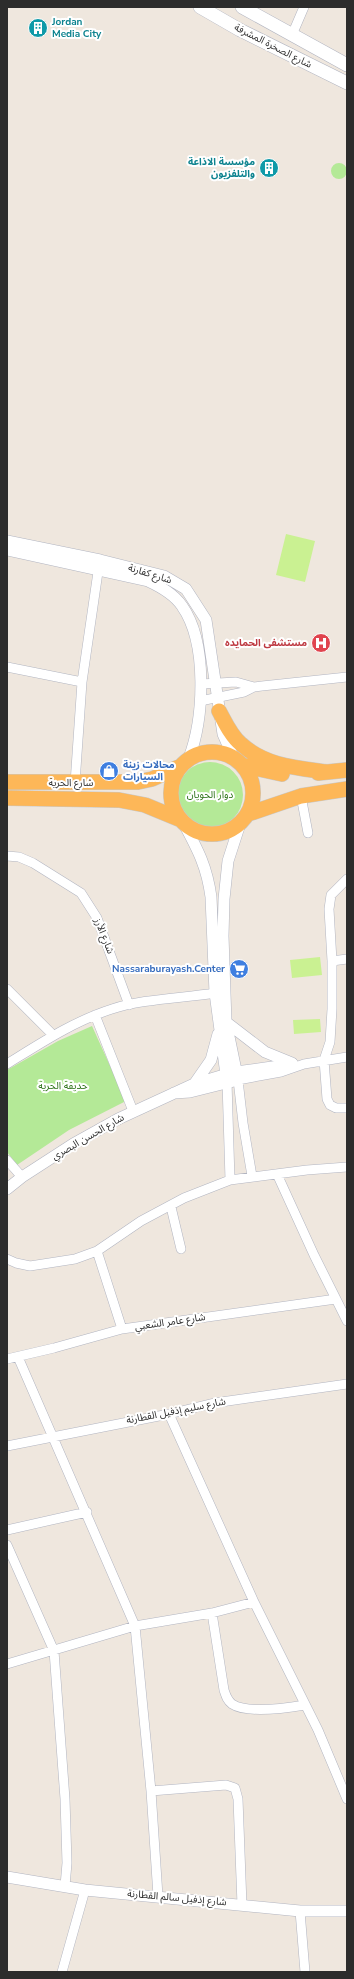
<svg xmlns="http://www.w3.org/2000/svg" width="354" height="1979" font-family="'Nunito Sans','Noto Sans Arabic',sans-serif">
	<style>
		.green { fill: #b4e997 }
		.pitch { fill: #caf192 }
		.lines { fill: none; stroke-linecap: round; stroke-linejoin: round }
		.minor-casing { stroke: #b2b5c1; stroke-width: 10 }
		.tertiary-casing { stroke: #b2b5c1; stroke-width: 12 }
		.secondary-casing { stroke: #b2b5c1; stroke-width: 14 }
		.trunk-casing { stroke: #c8c8c8; stroke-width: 16 }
		.minor { stroke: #fff; stroke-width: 9 }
		.tertiary { stroke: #fff; stroke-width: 11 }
		.secondary { stroke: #fff; stroke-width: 13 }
		.trunk { stroke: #fdb758; stroke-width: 15 }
		.labels { text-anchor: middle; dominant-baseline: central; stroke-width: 4; stroke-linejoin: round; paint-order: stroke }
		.culture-label { font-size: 10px; font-weight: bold; fill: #0d838f; stroke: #fff; text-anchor: start }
		.street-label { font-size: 10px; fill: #2c2c2c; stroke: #fff }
		.health-label { font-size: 10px; font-weight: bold; fill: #be3a42; stroke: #fff; text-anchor: end }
		.shop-label { font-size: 10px; font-weight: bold; fill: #366cbe; stroke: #fff; text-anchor: start }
		.park-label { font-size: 10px; fill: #2a7015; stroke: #fff }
	</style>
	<rect width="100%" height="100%" fill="#efe7de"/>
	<path class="green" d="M331 171a8 8 0 1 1 16 0a8 8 0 1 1-16 0Z
		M177 795a33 33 0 1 1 66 0a33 33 0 1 1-66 0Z
		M92 1026 126 1101 69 1130 17 1165 7 1152V1070L58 1041Z"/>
	<path class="pitch" d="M286 534 315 541 305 582 276 575Z
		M320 957 322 975 292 978 290 960Z
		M320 1019 321 1032 294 1034 293 1020Z"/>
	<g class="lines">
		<defs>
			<path id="minor" d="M292 35 304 7
				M7 667 82 682
				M201 684 236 682 254 687 262 686 347 677
				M200 701 244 692 254 687
				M75 783 82 682 99 565
				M301 796 308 833
				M7 856 19 857 33 863 81 893 97 918 129 1005
				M347 879 331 895 329 909 332 961V1009L330 1042 324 1060 327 1099 330 1105 336 1108H347
				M332 961 347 959
				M7 989 53 1035
				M95 1015 133 1111
				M7 1064C41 1043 74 1021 112 1009 141 999 184 998 215 993
				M236 1071 293 1063
				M227 1082 230 1180
				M7 1160 22 1177
				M277 1174 314 1255 347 1321
				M252 1176 243 1123 238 1080 281 1072 304 1064 347 1057
				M171 1207 181 1249
				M97 1251 122 1329
				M7 1259 16 1263 30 1266 75 1259 97 1251 141 1221 184 1198 230 1180 307 1170 347 1167
				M18 1357 135 1626 151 1791 158 1896
				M7 1359 54 1348 122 1329 336 1299
				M169 1414 254 1602 318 1730 347 1799
				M7 1446 169 1414 214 1403 347 1384
				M7 1530 87 1512
				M7 1545 54 1651 65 1799 67 1863 65 1886
				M212 1613 224 1690C226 1696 227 1700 232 1704 247 1714 287 1708 305 1705
				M7 1664 135 1626 212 1613 254 1602
				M151 1791 226 1785 235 1788 238 1799 242 1905
				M300 1911 305 1972
				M62 1972 85 1890"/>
			<path id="tertiary" d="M7 541 100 560 164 576 186 589 206 620 223 734 234 759
				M7 550 148 581C161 587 174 594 182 606 208 643 204 718 189 758
				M184 824C198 850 207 867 211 897L215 993 227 1082
				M226 1022 265 1052 292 1063
				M195 1083 211 1060 218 1034
				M174 1093 190 1092 238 1080 226 1022 223 936 224 899 228 861 240 824
				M7 1189 22 1177 73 1144 118 1119 194 1084 234 1072
				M7 1877 85 1890 300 1911H347"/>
			<path id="secondary" d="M200 7 240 30 347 83
				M242 7 347 65"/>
			<path id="trunk" d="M219 711C225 722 231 736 241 744 265 766 297 768 327 772
				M171 793a41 41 0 1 1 82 0a41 41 0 1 1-82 0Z
				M242 765 282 774
				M318 773 347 770
				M7 782H138L152 779 181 766
				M7 798 119 800 145 805 179 819
				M248 814 301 796 347 789"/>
		</defs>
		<use href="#minor" class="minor-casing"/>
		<use href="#tertiary" class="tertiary-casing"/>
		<use href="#secondary" class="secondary-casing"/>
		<use href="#trunk" class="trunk-casing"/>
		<use href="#minor" class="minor"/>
		<use href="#tertiary" class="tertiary"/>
		<use href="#secondary" class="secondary"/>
		<use href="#trunk" class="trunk"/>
	</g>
	<defs>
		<symbol id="building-disc" viewBox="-11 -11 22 22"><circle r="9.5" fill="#0f9aa8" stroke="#fff"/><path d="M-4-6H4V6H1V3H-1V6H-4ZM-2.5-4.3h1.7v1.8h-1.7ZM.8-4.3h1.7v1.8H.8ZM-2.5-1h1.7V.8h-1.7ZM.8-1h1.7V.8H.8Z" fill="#fff"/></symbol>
		<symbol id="hospital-disc" viewBox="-11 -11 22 22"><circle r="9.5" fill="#e0444e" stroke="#fff"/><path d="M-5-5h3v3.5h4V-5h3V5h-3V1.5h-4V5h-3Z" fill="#fff"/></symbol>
		<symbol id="shop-disc" viewBox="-11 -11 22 22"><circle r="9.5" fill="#3f7fe0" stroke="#fff"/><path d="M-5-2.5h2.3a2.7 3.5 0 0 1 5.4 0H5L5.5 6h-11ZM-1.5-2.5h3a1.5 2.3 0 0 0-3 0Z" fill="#fff"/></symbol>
		<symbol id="supermarket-disc" viewBox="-11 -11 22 22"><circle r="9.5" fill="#3f7fe0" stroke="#fff"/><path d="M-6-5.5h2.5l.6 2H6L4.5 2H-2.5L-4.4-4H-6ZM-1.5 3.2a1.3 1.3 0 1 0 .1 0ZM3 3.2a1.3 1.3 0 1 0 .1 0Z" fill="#fff"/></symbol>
	</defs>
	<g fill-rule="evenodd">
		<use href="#building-disc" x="27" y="17" width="22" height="22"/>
		<use href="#building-disc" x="258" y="157" width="22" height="22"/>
		<use href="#hospital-disc" x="310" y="632" width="22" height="22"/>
		<use href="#shop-disc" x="98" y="760" width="22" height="22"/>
		<use href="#supermarket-disc" x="228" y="958" width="22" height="22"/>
	</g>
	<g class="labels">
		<g class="culture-label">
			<text x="52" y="22">Jordan<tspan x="52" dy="12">Media City</tspan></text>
			<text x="255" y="162" text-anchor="end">مؤسسة الاذاعة<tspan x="255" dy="12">والتلفزيون</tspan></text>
		</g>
		<g class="street-label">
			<text transform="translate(273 46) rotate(27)">شارع الصخرة المشرفة</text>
			<text transform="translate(150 574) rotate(17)">شارع كفارنة</text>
			<text x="71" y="783">شارع الحرية</text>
			<text transform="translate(104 936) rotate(68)">شارع الأرز</text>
			<text transform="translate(88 1137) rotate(-30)">شارع الحسن البصري</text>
			<text transform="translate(170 1322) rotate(-8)">شارع عامر الشعبي</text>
			<text transform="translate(176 1411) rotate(-11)">شارع سليم إذفيل القطارنة</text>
			<text transform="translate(177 1898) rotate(5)">شارع إذفيل سالم القطارنة</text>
		</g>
		<g class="health-label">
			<text x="307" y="643">مستشفى الحمايده</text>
		</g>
		<g class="shop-label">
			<text x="123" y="765">محالات زينة<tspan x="123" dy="12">السيارات</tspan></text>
			<text x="225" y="969" text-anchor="end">Nassaraburayash.Center</text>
		</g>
		<g class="park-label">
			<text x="210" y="795">دوار الحويان</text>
			<text x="63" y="1086">حديقة الحرية</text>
		</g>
	</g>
	<rect width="354" height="1979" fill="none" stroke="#2c2c2c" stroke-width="16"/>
</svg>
